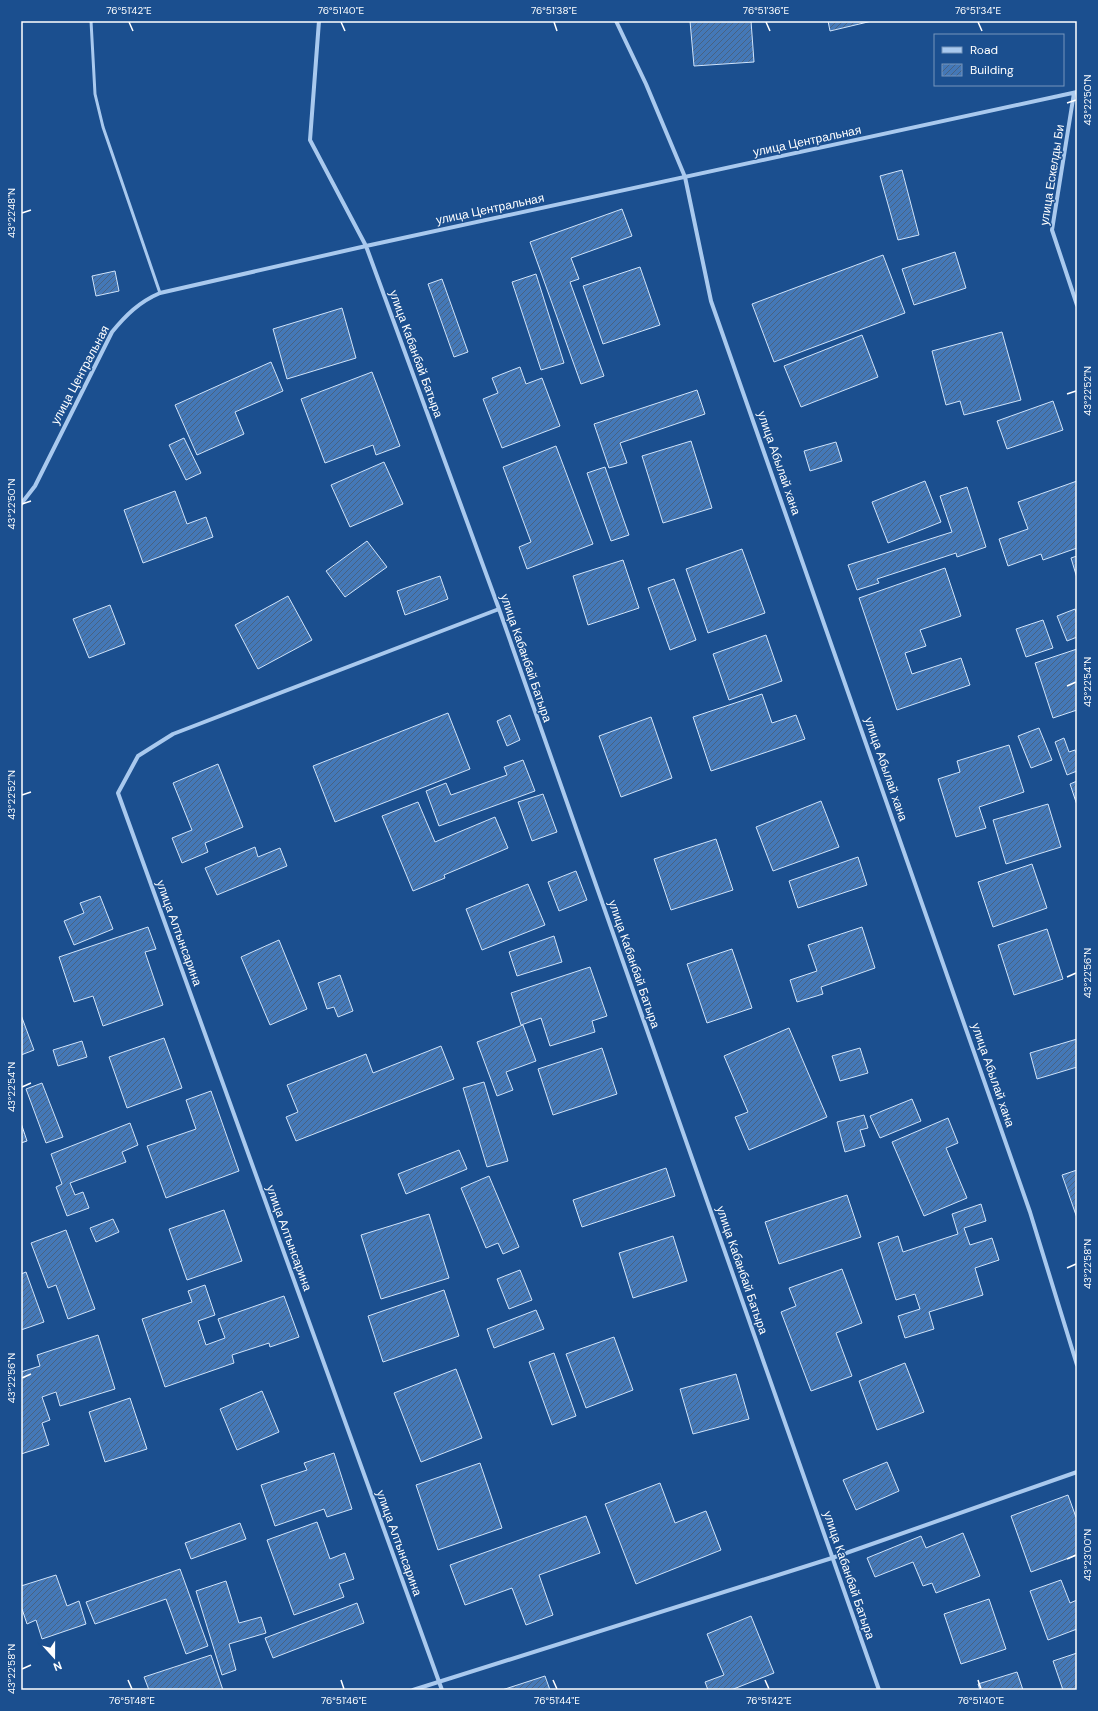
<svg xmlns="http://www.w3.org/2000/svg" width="1098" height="1711" font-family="'DM Sans',sans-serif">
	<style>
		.building { fill: url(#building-hatch); stroke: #cfe3fa }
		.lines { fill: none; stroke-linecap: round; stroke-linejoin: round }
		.service { stroke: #a9c9ee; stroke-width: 3 }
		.minor { stroke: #a9c9ee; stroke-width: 4 }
		.ticks { fill: none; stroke: #fff; stroke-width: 1.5 }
		.labels { text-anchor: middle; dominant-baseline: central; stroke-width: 3; stroke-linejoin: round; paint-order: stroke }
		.street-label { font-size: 12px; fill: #fff; stroke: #1b4f8f }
		.neatline { fill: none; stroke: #fff; stroke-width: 1.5 }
		.ticks-label { font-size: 10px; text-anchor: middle; fill: #fff }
	</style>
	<defs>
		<pattern id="building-hatch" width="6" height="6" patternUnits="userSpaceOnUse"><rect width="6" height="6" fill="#4478b7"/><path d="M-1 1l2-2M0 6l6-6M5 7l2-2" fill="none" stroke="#486282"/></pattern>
	</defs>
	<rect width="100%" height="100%" fill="#1b4f8f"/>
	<path class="building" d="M690 21H751L754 62 694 66Z
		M828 21H872L830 31Z
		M902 170 919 235 898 240 880 176Z
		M622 209 632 236 571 258 579 279 570 282 604 376 581 384 530 242Z
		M955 252 966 288 914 305 902 269Z
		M883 255 905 313 774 362 752 304Z
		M640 267 660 325 603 344 583 286Z
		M115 271 119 291 96 296 92 276Z
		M536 274 564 363 541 370 512 282Z
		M442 279 468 352 454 357 428 284Z
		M342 308 356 358 287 379 273 329Z
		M1002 332 1021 400 964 415 960 401 946 405 932 351Z
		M862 335 878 377 801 407 784 366Z
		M271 362 283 391 235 412 244 434 197 455 175 405Z
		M520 367 526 384 542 378 560 426 502 448 483 399 498 393 492 378Z
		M372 372 400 446 376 455 373 445 325 463 301 399Z
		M697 390 705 414 620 443 627 463 609 468 594 424Z
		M1053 401 1063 430 1007 449 997 421Z
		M184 438 201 473 186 480 169 445Z
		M691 441 712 508 663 523 642 456Z
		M836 442 842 461 810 471 804 451Z
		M556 446 593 544 527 569 519 547 531 542 503 467Z
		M384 462 403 504 350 527 331 485Z
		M605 467 629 535 611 541 587 473Z
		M925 481 941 522 888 543 872 502Z
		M1077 481V548L1043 560 1041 554 1008 566 999 539 1028 529 1018 502Z
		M967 487 986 547 957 557 956 553 877 579 879 583 857 590 848 565 952 532 940 496Z
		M175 491 187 524 206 517 213 537 143 563 124 510Z
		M367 541 387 567 345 597 326 571Z
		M742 549 765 613 708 633 686 569Z
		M1077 556V578L1071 558Z
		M623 560 639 608 588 625 573 576Z
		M945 568 961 616 920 630 926 646 905 653 912 674 961 658 970 685 897 710 859 598Z
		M440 576 448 599 405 615 397 591Z
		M674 579 696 640 670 650 648 588Z
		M288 596 312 640 258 669 235 625Z
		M110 605 125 644 89 658 73 619Z
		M1075 609 1077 615V637L1067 641 1057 616Z
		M1043 620 1053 648 1026 657 1016 629Z
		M766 635 782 681 729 700 713 654Z
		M1077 649V710L1053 718 1035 663Z
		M762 694 772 723 796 715 805 739 711 771 693 717Z
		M448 713 470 769 335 822 313 766Z
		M510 715 520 740 507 746 497 721Z
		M651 717 672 778 621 797 599 736Z
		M1039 728 1052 760 1031 768 1018 736Z
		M1064 738 1069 752 1075 750 1077 755V771L1067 775 1055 742Z
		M1009 745 1024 792 979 807 986 828 956 837 938 779 960 772 957 761Z
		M523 760 535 791 439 826 426 791 446 783 451 795 507 775 504 767Z
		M218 764 243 827 205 843 208 852 182 863 172 838 192 830 173 783Z
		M1077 781V805L1070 784Z
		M543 794 557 832 532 841 518 802Z
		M821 801 839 847 773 871 756 827Z
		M418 802 435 842 495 817 508 848 444 875 445 878 413 891 382 816Z
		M1048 804 1061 847 1006 864 993 820Z
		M716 839 733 890 671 910 654 859Z
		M255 847 258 857 280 848 287 866 217 895 205 868Z
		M858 857 867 885 798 908 789 881Z
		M1032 864 1047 908 993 927 978 882Z
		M576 871 587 900 559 911 548 882Z
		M528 884 545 925 482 950 466 909Z
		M100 896 113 929 74 945 64 921 84 913 80 903Z
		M148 927 156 949 145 952 163 1005 103 1026 93 996 74 1002 59 957Z
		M862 927 875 968 821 987 823 994 797 1002 790 980 817 971 808 945Z
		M1047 929 1063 979 1014 995 998 945Z
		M554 936 562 962 517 976 509 952Z
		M279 940 307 1009 270 1025 241 957Z
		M732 949 752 1008 707 1023 687 964Z
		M590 967 607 1016 592 1021 595 1032 550 1046 541 1018 521 1025 511 993Z
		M340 975 353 1011 338 1017 334 1007 327 1009 318 983Z
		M21 1015 34 1050 21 1055Z
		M523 1025 536 1061 506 1072 513 1090 497 1096 477 1042Z
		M789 1028 827 1117 749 1150 735 1117 748 1112 724 1056Z
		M164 1038 182 1088 127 1108 109 1057Z
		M1077 1039V1067L1037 1079 1030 1053Z
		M82 1041 87 1057 58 1066 53 1050Z
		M441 1046 454 1079 296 1141 286 1117 298 1112 287 1085 366 1054 373 1073Z
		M602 1048 617 1094 553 1115 538 1069Z
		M860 1048 868 1073 840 1081 832 1056Z
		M484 1082 508 1161 487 1167 463 1088Z
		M42 1083 63 1137 46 1143 26 1089Z
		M211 1091 239 1171 166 1198 147 1146 196 1129 186 1100Z
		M912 1099 921 1121 880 1138 870 1116Z
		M864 1115 868 1128 860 1130 865 1146 845 1152 837 1122Z
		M948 1118 958 1143 946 1148 967 1198 924 1216 892 1142Z
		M21 1123 27 1141 21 1143Z
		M130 1123 138 1145 122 1152 126 1162 70 1183 75 1195 83 1192 89 1208 67 1216 56 1187 62 1184 51 1154Z
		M459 1150 467 1169 406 1194 398 1174Z
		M666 1168 675 1196 582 1227 573 1200Z
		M1077 1170V1218L1062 1175Z
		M489 1176 519 1247 503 1254 498 1243 486 1248 461 1188Z
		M847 1195 861 1237 779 1264 765 1222Z
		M981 1204 986 1221 964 1228 970 1245 992 1238 999 1260 975 1268 983 1295 929 1312 934 1329 905 1338 898 1316 920 1309 915 1294 896 1300 878 1243 898 1236 903 1252 958 1234 952 1214Z
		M224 1210 242 1261 187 1280 169 1229Z
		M429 1214 449 1278 381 1299 361 1235Z
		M113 1219 119 1232 96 1242 90 1228Z
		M66 1230 95 1309 68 1319 56 1285 48 1288 31 1243Z
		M673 1236 687 1281 633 1298 619 1253Z
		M842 1269 862 1323 836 1333 852 1376 811 1391 781 1312 796 1306 789 1288Z
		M520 1270 532 1300 509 1309 497 1279Z
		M26 1272 44 1322 21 1330V1274Z
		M205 1285 215 1315 198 1321 206 1345 225 1338 218 1319 284 1296 299 1337 270 1347 269 1343 232 1355 234 1363 165 1387 142 1319 192 1302 188 1291Z
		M444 1290 459 1336 383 1362 368 1316Z
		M536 1310 544 1329 494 1348 487 1329Z
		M98 1335 115 1389 60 1406 56 1392 42 1397 50 1420 42 1423 49 1445 21 1454V1372L40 1366 37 1355Z
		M614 1337 633 1390 586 1408 566 1354Z
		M554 1353 576 1416 552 1425 529 1362Z
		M905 1363 924 1412 877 1430 859 1381Z
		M456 1369 482 1438 421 1462 394 1393Z
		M736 1374 749 1419 693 1434 680 1389Z
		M262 1391 279 1432 237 1450 220 1409Z
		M130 1398 147 1449 105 1462 89 1412Z
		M334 1453 352 1509 327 1517 324 1509 275 1526 261 1485 307 1470 304 1463Z
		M887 1462 899 1491 856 1510 843 1480Z
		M480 1463 502 1528 438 1550 416 1485Z
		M660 1483 675 1523 706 1511 721 1550 636 1584 605 1504Z
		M1068 1495 1077 1520V1555L1031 1572 1011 1516Z
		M586 1516 600 1553 539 1575 553 1615 526 1625 512 1588 465 1605 450 1565Z
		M317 1522 330 1559 345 1553 354 1579 339 1584 344 1597 294 1615 267 1540Z
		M240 1523 246 1539 191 1559 185 1543Z
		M963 1533 980 1576 936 1593 932 1583 923 1586 913 1562 875 1577 867 1558 921 1536 926 1548Z
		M180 1569 208 1646 186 1654 166 1599 95 1624 86 1602Z
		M56 1575 67 1606 79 1601 86 1624 42 1639 36 1620 27 1624 21 1606V1586Z
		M1061 1580 1070 1603 1077 1600V1629L1048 1640 1030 1591Z
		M226 1581 239 1623 261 1617 266 1633 229 1644 236 1670 222 1675 196 1591Z
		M989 1599 1006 1649 961 1664 944 1614Z
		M357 1603 364 1623 273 1658 265 1638Z
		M751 1616 774 1673 731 1690H708L705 1682 724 1675 707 1634Z
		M1077 1653V1690H1063L1053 1661Z
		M211 1655 223 1690H149L144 1677Z
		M1017 1672 1023 1690H980L978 1684Z
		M545 1676 550 1690H502Z"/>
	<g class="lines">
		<path class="service" d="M91 21 95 94 103 127 160 293"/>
		<path class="minor" d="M319 21 310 140 366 246 499 609 879 1690
			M616 21 646 84 685 177 711 301 1030 1212 1077 1365
			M1074 93 1052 230 1077 305
			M21 504 35 486 112 332C126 315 139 302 160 293L366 246 1077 92
			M413 1690 832 1558 1077 1472
			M442 1690 118 793 138 756 173 734 499 609"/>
	</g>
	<path class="ticks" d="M129 22 133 31M341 22 345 31M554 22 557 31M766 22 770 31M978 22 982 31M1067 103 1076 100M22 213 31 210M1067 394 1076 391M22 504 31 501M1067 686 1076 682M22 795 31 792M1067 977 1076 973M22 1087 31 1083M1067 1268 1076 1264M22 1378 31 1374M1067 1559 1076 1555M22 1669 31 1665M128 1680 132 1689M341 1680 344 1689M553 1680 557 1689M765 1680 769 1689M978 1680 981 1689"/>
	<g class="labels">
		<g class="street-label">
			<text transform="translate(807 141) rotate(-12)">улица Центральная</text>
			<text transform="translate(1052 175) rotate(-81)">улица Ескелды Би</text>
			<text transform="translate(490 209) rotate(-12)">улица Центральная</text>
			<text transform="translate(416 354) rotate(70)">улица Кабанбай Батыра</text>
			<text transform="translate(80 375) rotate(-62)">улица Центральная</text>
			<text transform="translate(779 463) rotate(71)">улица Абылай хана</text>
			<text transform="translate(526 658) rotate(71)">улица Кабанбай Батыра</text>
			<text transform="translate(886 769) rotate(71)">улица Абылай хана</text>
			<text transform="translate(179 933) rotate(70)">улица Алтынсарина</text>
			<text transform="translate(634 964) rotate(71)">улица Кабанбай Батыра</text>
			<text transform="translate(993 1075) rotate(71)">улица Абылай хана</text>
			<text transform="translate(289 1238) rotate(70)">улица Алтынсарина</text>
			<text transform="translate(742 1270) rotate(71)">улица Кабанбай Батыра</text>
			<text transform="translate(399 1543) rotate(70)">улица Алтынсарина</text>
			<text transform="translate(849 1575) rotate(71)">улица Кабанбай Батыра</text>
		</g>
	</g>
	<rect width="1098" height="1711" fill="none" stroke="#1b4f8f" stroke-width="44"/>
	<rect x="934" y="34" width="130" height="52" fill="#1b4f8f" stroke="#7695bc"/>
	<rect x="942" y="47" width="20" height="6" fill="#a9c9ee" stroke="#7695bc"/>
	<text x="970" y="54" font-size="12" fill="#ffffff">Road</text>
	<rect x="942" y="64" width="20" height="12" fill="url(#building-hatch)" stroke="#7695bc"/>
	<text x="970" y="74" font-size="12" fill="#ffffff">Building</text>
	<g transform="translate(54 1657) rotate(159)" stroke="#1b4f8f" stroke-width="3" paint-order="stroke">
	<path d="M0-3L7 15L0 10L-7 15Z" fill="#ffffff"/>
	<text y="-6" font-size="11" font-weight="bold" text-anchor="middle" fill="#ffffff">N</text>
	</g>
	<rect x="22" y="22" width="1054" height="1667" class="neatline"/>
	<g class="ticks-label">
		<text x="129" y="14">76°51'42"E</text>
		<text x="341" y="14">76°51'40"E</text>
		<text x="554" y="14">76°51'38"E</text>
		<text x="766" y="14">76°51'36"E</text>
		<text x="978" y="14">76°51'34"E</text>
		<text transform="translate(1087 100) rotate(-90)" y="4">43°22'50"N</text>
		<text transform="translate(11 213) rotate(-90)" y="4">43°22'48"N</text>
		<text transform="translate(1087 391) rotate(-90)" y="4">43°22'52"N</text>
		<text transform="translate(11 504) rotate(-90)" y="4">43°22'50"N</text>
		<text transform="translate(1087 682) rotate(-90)" y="4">43°22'54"N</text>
		<text transform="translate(11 795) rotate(-90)" y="4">43°22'52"N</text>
		<text transform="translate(1087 973) rotate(-90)" y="4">43°22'56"N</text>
		<text transform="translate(11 1087) rotate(-90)" y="4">43°22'54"N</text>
		<text transform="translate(1087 1264) rotate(-90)" y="4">43°22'58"N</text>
		<text transform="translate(11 1378) rotate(-90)" y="4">43°22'56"N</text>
		<text transform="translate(1087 1555) rotate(-90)" y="4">43°23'00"N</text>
		<text transform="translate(11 1669) rotate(-90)" y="4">43°22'58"N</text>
		<text x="132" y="1704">76°51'48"E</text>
		<text x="344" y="1704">76°51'46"E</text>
		<text x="557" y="1704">76°51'44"E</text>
		<text x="769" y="1704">76°51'42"E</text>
		<text x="981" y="1704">76°51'40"E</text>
	</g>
</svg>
